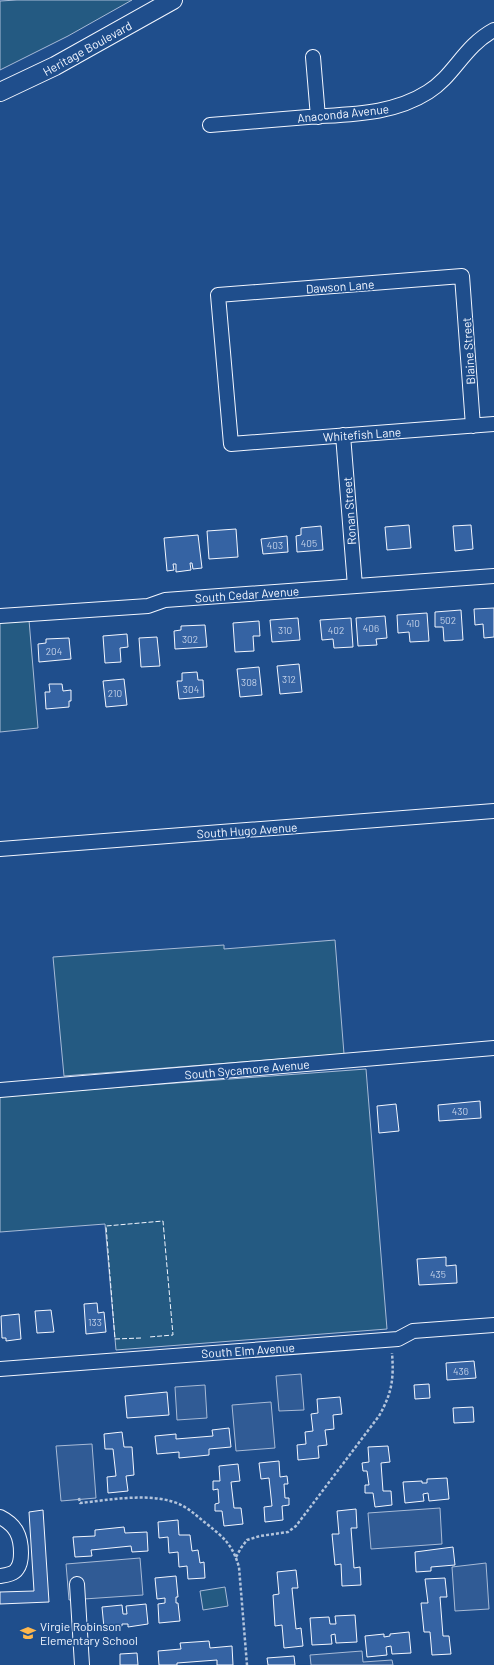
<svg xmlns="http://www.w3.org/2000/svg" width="494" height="1665" font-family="Barlow,sans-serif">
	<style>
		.green { fill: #245a82; stroke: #a8bbd7 }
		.parking { fill: #305b95; stroke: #a8bbd7 }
		.building { fill: #3563a3; stroke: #f2f6ff }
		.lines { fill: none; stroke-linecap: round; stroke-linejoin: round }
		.minor-casing { stroke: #f2f6ff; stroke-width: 16 }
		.major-casing { stroke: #f2f6ff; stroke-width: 20 }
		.path { stroke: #b3c4dc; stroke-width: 2.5; stroke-dasharray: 3 2; stroke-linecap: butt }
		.minor { stroke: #1f4e8c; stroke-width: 14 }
		.major { stroke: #1f4e8c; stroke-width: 18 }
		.fence { stroke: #f2f6ff; stroke-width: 1; stroke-dasharray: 5 2; stroke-linecap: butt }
		.labels { text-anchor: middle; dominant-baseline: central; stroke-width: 3; stroke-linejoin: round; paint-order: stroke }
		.number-label { font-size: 10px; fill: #c3d1e8 }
		.street-label { font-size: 12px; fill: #f2f6ff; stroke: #1f4e8c }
		.poi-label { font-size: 12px; fill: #f2f6ff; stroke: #1f4e8c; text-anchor: start }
	</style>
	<rect width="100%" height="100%" fill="#1f4e8c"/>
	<path class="green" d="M17 0H132L68 36 0 70V1Z
		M29 620 38 728 0 732V623Z
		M335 940 344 1054 64 1076 53 957 224 945V949Z
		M366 1069 387 1329 116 1350 105 1224 0 1232V1096Z
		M225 1587 228 1606 203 1610 200 1591Z"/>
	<path class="parking" d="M301 1374 304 1410 279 1411 276 1376Z
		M205 1385 207 1418 177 1420 175 1387Z
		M271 1402 275 1448 236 1451 232 1405Z
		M92 1444 96 1498 61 1501 56 1446Z
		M440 1508 442 1544 371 1549 368 1513Z
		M140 1558 143 1595 69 1600 66 1564Z
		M486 1563 489 1609 455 1611 452 1567Z
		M362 1651 363 1662 392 1660 393 1665H311L310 1655Z"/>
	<path class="building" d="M409 525 411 548 387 550 385 527Z
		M471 525 473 549 455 551 453 526Z
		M321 526 323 550 297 552 296 536 301 535V528Z
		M236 529 238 557 209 559 207 531Z
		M198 535 202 568 193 569 192 563H190L191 570 176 572V564H173L174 570 167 571 164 538Z
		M287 536 288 552 263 554 261 539Z
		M494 608V637L484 638 483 624 475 625 474 609Z
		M461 610 463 640 444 641 443 627H435V612Z
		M427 613 429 641 410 642 409 632 398 633 397 615Z
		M385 616 387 638 376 639 377 645 358 646 356 618Z
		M298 618 300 640 272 642 270 620Z
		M351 618 353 647 334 648 333 639 322 640 320 620Z
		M259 621 260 636H253L254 651 235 652 233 623Z
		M205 625 207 647 175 649 174 631 181 630V626Z
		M127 634 128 647 120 648 121 662 105 663 103 636Z
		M157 637 160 666 141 667 139 638Z
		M69 638 71 659 39 662 38 644 46 643V639Z
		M299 664 302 692 280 694 277 666Z
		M259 667 262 695 240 697 237 669Z
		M197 672 198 680H203L204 697 179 699 177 681H182V673Z
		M124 679 127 705 106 707 103 681Z
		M49 684H62L63 691 71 690V701H69V707L46 709 45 692H50Z
		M480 1101 481 1118 439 1121 438 1105Z
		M396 1104 399 1131 379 1133 377 1106Z
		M446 1257V1266L456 1265 457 1283 419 1285 417 1259Z
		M97 1303 98 1313 104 1312 106 1332 86 1334 84 1304Z
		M51 1310 54 1332 37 1333 35 1311Z
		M19 1314 21 1339 6 1341V1338H2L1 1316Z
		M474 1361 476 1378 447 1380 446 1363Z
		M429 1384 430 1398 415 1399 414 1385Z
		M167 1392 169 1415 127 1418 125 1396Z
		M340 1397 342 1414 333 1415 334 1429 325 1430 327 1445 318 1446 319 1458 298 1460 297 1445 306 1444 305 1432 313 1431 311 1414 318 1413 317 1399Z
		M473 1407 474 1422 454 1423 453 1408Z
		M229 1428 231 1447 209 1449V1455L179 1458V1452L157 1454 155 1436 176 1434V1439L213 1436 212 1430Z
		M122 1432 124 1447H132L134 1475 126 1476 128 1491 108 1493 107 1477 116 1476 113 1449H105L104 1434Z
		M388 1446 390 1462 381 1463 383 1491H391L392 1505 375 1507 373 1493H365V1485H369L367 1471H363L362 1463 369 1462 368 1447Z
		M279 1461 280 1477 287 1476 288 1484H284L285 1498H289V1505L282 1506 283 1520 265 1522 264 1507 272 1506 269 1478 261 1479 259 1463Z
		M238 1464 240 1481 231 1482 234 1508H241L243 1524 224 1526 222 1511H215V1504L219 1503 218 1489 213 1490V1481H220L219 1466Z
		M447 1478 449 1499 429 1501 428 1493 423 1494 424 1501 405 1503 403 1482 422 1481V1483H427V1479Z
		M356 1509 357 1528H351L354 1568 360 1567 361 1585 342 1586 341 1564 335 1565 332 1534H339L337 1511Z
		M43 1510 49 1602 0 1604V1592L34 1591 29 1512Z
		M178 1520 179 1535H190L192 1551 198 1550 200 1563 204 1562 205 1578 188 1579 187 1566 179 1567 178 1552 169 1553 168 1537 159 1538 158 1522Z
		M124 1527 125 1533 147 1532 148 1551 132 1552 131 1546 91 1550 92 1556 75 1557 73 1537 95 1536V1530Z
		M453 1547 455 1565 431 1567V1571L416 1572 415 1552Z
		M296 1570 298 1588H292L296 1629 301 1628 303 1646 284 1648 282 1625 275 1626 273 1595 279 1594 277 1572Z
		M176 1576 178 1597H176V1603H178L180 1621 159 1623 158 1604 165 1603V1598L157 1599 155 1578Z
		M445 1578 447 1597H440L443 1636H449L451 1654 432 1655 430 1632H424L421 1603H428L425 1579Z
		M146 1604 148 1624 128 1627V1624H122V1626L104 1628 102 1607 122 1605 123 1614H127L126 1606Z
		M355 1615 357 1642 336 1643 335 1634 331 1635 332 1644 312 1645 310 1618 329 1617 330 1624H336L335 1616Z
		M409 1632 411 1653 392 1654 391 1646 386 1647 387 1655 367 1657 365 1636 384 1634V1637L390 1636V1634Z
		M209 1641 210 1648 232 1646 233 1665H217V1660L177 1663V1665H159L158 1651 181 1649 180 1643Z
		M137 1653 138 1665H120V1654Z
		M294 1656 295 1665H268L267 1658Z"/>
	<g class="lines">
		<defs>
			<path id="minor" d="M313 57 318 117
				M210 125C243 122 275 120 308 117 349 114 392 115 428 92 454 76 464 46 494 30
				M473 426 462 276 218 295 231 444 494 424
				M343 435 355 586
				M0 616 148 606 165 600 494 576
				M0 849 494 811
				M0 1090 494 1048
				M0 1369 398 1339 413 1331 494 1325
				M0 1517C16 1525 21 1536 21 1553 21 1557 20 1565 17 1569 14 1574 6 1575 0 1576
				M77 1584 82 1665"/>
			<path id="major" d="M0 92 55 66 173 0"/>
		</defs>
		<use href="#minor" class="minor-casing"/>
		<use href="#major" class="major-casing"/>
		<path class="path" d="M79 1498 80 1503C109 1500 156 1491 183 1506 192 1511 199 1518 207 1524 225 1539 232 1544 239 1567L247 1665
			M236 1557 241 1548 247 1540 260 1536 288 1532 296 1526 379 1416C392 1393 394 1379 392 1353"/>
		<use href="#minor" class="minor"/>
		<use href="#major" class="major"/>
		<path class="fence" d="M141 1338 115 1339 106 1226 163 1221 173 1335 149 1337"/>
	</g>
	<defs>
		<symbol id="school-bare" viewBox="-9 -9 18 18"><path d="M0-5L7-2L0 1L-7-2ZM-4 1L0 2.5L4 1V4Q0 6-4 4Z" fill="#ffb74d" stroke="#1f4e8c" stroke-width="2.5" paint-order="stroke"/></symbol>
	</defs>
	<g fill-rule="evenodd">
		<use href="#school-bare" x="17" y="1622" width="22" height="22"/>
	</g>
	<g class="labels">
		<g class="number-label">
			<text x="309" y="543">405</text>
			<text x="275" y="545">403</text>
			<text x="448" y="620">502</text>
			<text x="413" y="623">410</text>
			<text x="371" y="628">406</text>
			<text x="285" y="630">310</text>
			<text x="336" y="630">402</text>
			<text x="190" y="639">302</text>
			<text x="54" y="651">204</text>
			<text x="289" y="679">312</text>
			<text x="249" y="682">308</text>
			<text x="191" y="689">304</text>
			<text x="115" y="693">210</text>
			<text x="460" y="1111">430</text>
			<text x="438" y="1274">435</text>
			<text x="95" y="1322">133</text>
			<text x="461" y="1371">436</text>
		</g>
		<g class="street-label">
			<text transform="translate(87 48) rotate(-29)">Heritage Boulevard</text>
			<text transform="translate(343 113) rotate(-6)">Anaconda Avenue</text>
			<text transform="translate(340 286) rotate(-4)">Dawson Lane</text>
			<text transform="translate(468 351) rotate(-94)">Blaine Street</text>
			<text transform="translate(362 434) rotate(-4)">Whitefish Lane</text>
			<text transform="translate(349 511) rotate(-94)">Ronan Street</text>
			<text transform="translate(247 594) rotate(-4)">South Cedar Avenue</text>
			<text transform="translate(247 830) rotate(-4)">South Hugo Avenue</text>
			<text transform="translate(247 1069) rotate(-5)">South Sycamore Avenue</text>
			<text transform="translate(248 1350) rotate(-4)">South Elm Avenue</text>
		</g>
		<g class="poi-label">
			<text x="40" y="1626">Virgie Robinson<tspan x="40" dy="14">Elementary School</tspan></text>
		</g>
	</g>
</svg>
